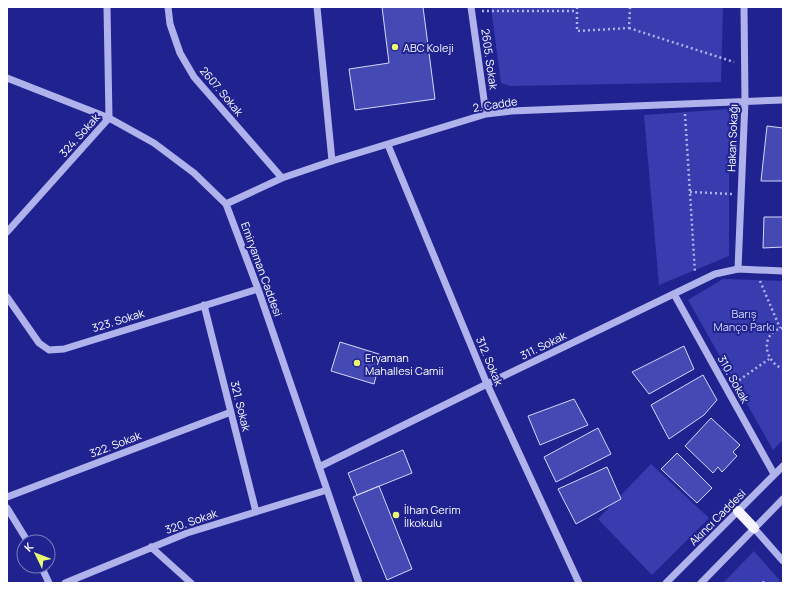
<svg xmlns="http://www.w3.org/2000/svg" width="790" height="590" font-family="Manrope,sans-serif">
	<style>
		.green { fill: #383cae }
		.building { fill: #4549b4; stroke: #d5d7f9 }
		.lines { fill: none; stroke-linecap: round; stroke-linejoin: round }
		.path { stroke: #b0b2ec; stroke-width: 2.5; stroke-dasharray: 2 3; stroke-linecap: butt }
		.minor { stroke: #b0b2ec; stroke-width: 7 }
		.major { stroke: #f6f5ff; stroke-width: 10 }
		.poi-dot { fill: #eafa70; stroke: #20238f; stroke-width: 1.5 }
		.labels { text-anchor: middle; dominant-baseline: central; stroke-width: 4; stroke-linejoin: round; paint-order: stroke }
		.poi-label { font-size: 11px; fill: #fff; stroke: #20238f; text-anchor: start }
		.street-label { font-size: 11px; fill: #fff; stroke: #20238f }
		.park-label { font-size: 11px; fill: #d5d7f9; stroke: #20238f }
	</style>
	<rect width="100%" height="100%" fill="#20238f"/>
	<path class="green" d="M491 7H723L721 82 510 86 501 83Z
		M729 109V256L659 285 644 115Z
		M723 279 783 281V440L773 450 688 300Z
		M651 464 709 518 652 575 598 519Z
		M754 551 782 583H723Z"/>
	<path class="building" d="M382 7H423L435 99 355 110 349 69 389 63Z
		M767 126 783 128V181H761Z
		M764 217H783V247L763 248Z
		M340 342 382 355 374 384 331 371Z
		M684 346 694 369 649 394 632 372Z
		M703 375 717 400 704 415 669 439 651 405Z
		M574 399 588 425 540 445 528 416Z
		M711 418 740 445 733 452 737 456 722 472 718 467 713 473 685 446Z
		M598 428 611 454 556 482 544 457Z
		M403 450 412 473 357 495 348 473Z
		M677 453 712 488 697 503 661 469Z
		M607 467 621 499 576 524 558 489Z
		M379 486 412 569 387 580 353 497Z"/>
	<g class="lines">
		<path class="path" d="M577 7V31L629 28 630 7
			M482 11H577
			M629 28 734 62
			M685 114 695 273
			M690 192 732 194
			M760 281 780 328
			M783 328C760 332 763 361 783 369
			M735 383 769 359
			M763 583 765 579"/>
		<path class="minor" d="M168 7 170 24 180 53 194 77 282 178
			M317 7 332 161
			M471 7 486 114
			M7 78 109 118 154 143 194 173 226 204 258 289 359 583
			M388 145 487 384 579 583
			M226 204 282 178 332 161 486 114 511 111 783 100
			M7 232 109 118 107 7
			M738 269 745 101 744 7
			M674 294 774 474
			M7 297 39 343 49 350 64 349 258 289
			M204 305 256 512
			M319 467 487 384 715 274 738 269 783 271
			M7 497 231 412
			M7 508 28 542
			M754 528 783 561
			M151 547 191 583
			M41 566 49 583
			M65 583 187 533 327 490
			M666 583 783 466
			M701 583 783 499"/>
		<path class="major" d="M738 511 754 528"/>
	</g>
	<g class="poi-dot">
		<circle cx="395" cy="47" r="4"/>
		<circle cx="357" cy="363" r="4"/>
		<circle cx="396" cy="515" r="4"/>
	</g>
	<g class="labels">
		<g class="poi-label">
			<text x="403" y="47">ABC Koleji</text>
			<text x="365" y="357">Eryaman<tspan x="365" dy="13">Mahallesi Camii</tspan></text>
			<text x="404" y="509">İlhan Gerim<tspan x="404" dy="13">İlkokulu</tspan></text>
		</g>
		<g class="street-label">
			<text transform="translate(490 59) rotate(82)">2605. Sokak</text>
			<text transform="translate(222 91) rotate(50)">2607. Sokak</text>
			<text transform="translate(495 104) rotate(-9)">2. Cadde</text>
			<text transform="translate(79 135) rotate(-48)">324. Sokak</text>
			<text transform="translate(732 138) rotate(-88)">Hakan Sokağı</text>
			<text transform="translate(262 269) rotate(70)">Emiryaman Caddesi</text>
			<text transform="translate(118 320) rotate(-17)">323. Sokak</text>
			<text transform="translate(543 345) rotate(-26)">311. Sokak</text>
			<text transform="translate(490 361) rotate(67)">312. Sokak</text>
			<text transform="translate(734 379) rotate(61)">310. Sokak</text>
			<text transform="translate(241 406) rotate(76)">321. Sokak</text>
			<text transform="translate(115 444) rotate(-21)">322. Sokak</text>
			<text transform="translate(717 517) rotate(-45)">Akıncı Caddesi</text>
			<text transform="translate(191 521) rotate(-19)">320. Sokak</text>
		</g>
		<g class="park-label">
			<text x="744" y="313">Barış<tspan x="744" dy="13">Manço Parkı</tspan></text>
		</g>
	</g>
	<rect width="790" height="590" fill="none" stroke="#ffffff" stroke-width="16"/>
	<g transform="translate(36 554) rotate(313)"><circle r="19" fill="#20238f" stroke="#797bbc"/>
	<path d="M0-3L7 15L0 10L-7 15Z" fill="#eafa70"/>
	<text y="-6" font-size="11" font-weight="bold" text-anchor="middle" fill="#ffffff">K</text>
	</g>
</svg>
